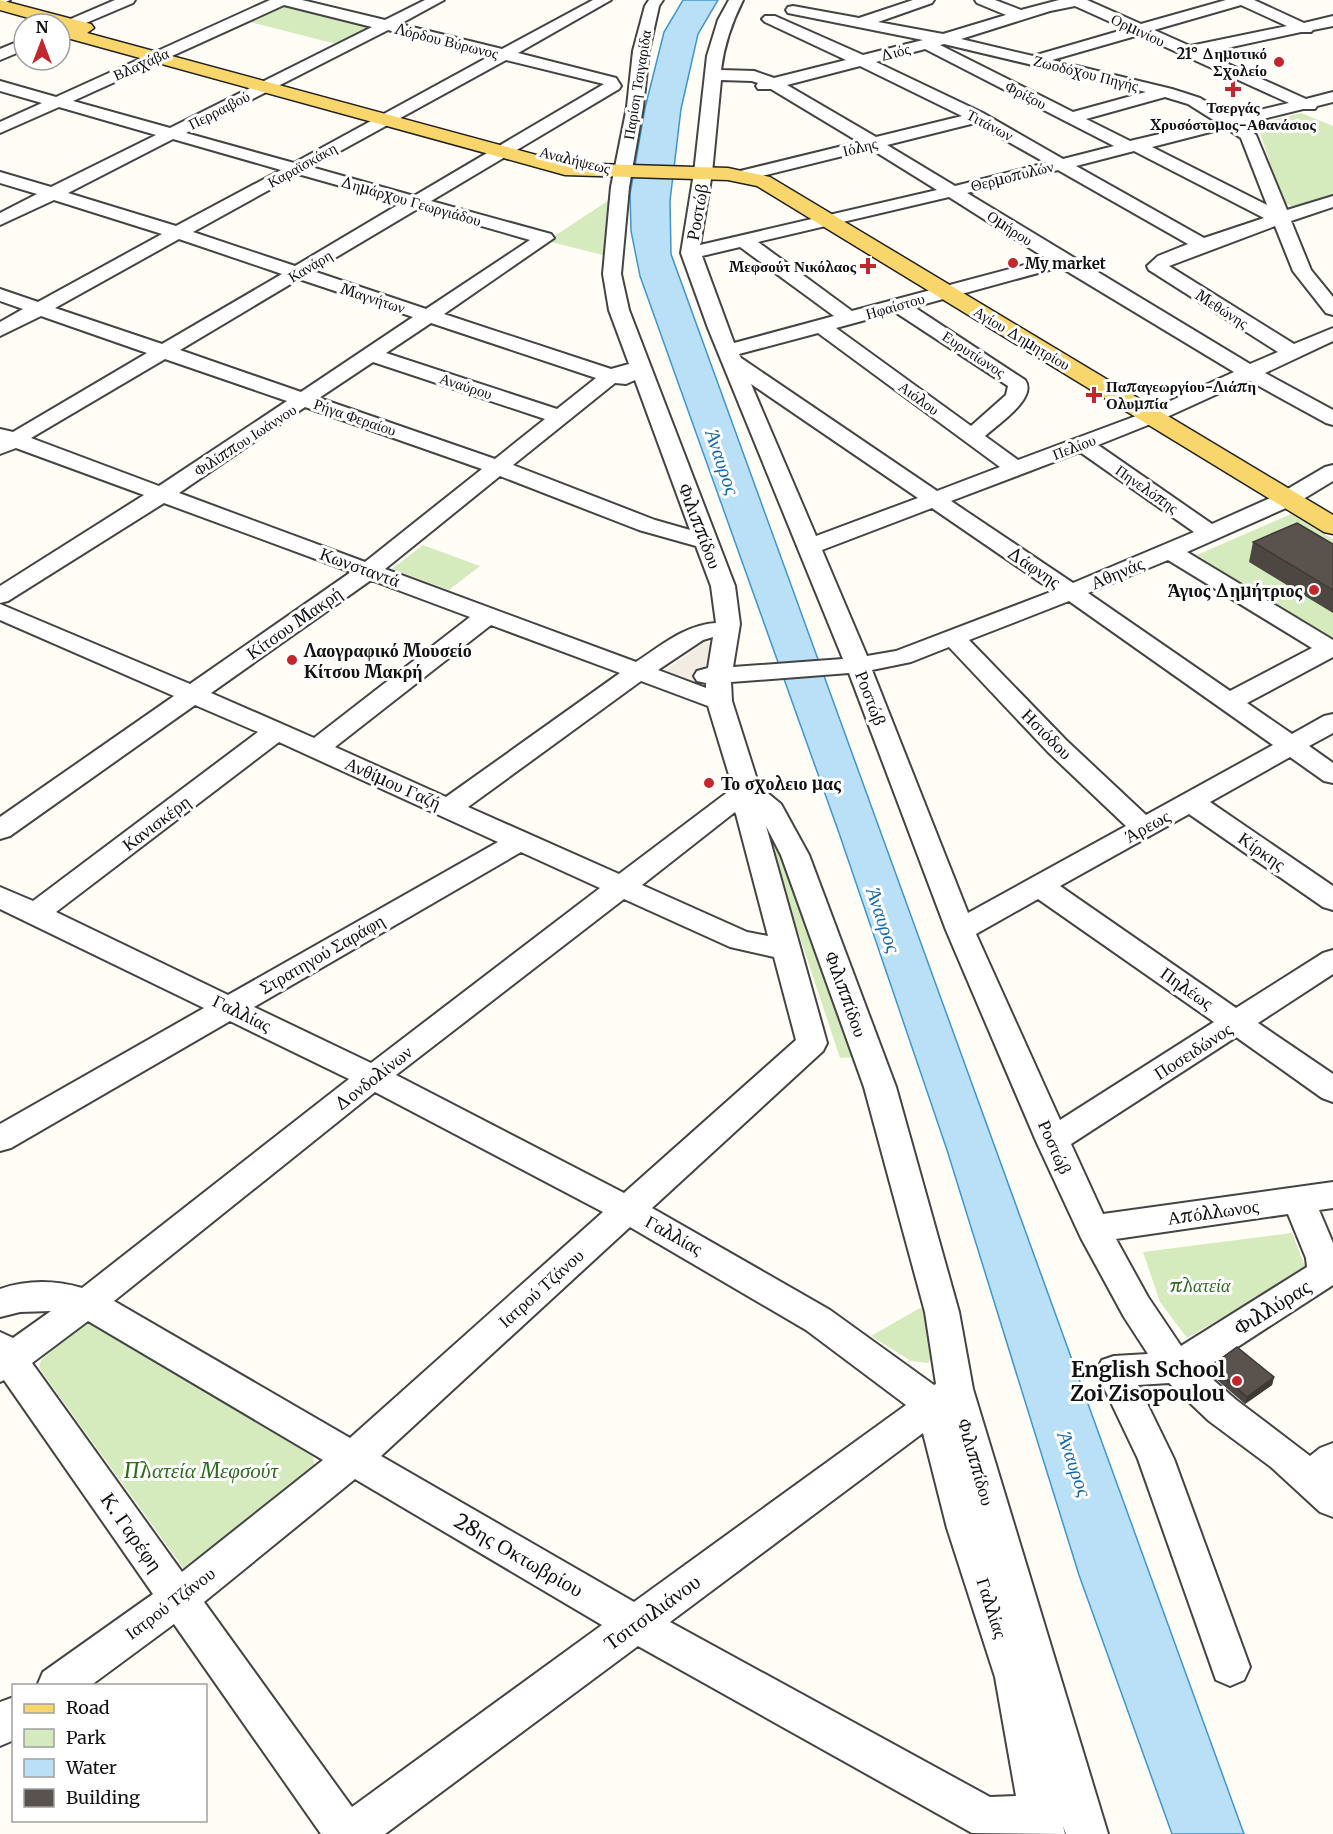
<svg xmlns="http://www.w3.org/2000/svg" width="1333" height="1834" font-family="Merriweather,serif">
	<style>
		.green { fill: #d5ebbd }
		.plaza { fill: #f1ede2 }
		.water { fill: #b9e0f7; stroke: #3f96cf; stroke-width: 1.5 }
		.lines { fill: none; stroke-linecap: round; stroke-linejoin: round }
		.minor-casing { stroke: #444; stroke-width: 4 }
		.major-casing { stroke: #222; stroke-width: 3 }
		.minor { fill: #fff; fill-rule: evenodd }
		.major { fill: #f9d66b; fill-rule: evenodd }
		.wall { fill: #4d4742 }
		.shaded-wall { fill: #3f3936 }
		.building { fill: #5a524d; stroke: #3f3936; stroke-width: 1.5 }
		.poi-dot { fill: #c4262e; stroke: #fff; stroke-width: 2 }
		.labels { text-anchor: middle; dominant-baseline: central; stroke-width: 6; stroke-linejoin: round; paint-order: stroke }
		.far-street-label { font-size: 15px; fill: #111; stroke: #fff }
		.far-poi-label { font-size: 15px; font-weight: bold; fill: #111; stroke: #fff; text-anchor: end }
		.street-label { font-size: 18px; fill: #111; stroke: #fff }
		.poi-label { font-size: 18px; font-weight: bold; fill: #111; stroke: #fff; text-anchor: start }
		.park-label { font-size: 18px; font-style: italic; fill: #2f6b1f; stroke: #fff }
		.water-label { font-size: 20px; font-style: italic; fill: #1768a6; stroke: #fff }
		.near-street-label { font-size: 21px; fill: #111; stroke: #fff }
		.near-poi-label { font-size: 21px; font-weight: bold; fill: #111; stroke: #fff; text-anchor: end }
		.near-park-label { font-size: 21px; font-style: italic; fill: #2f6b1f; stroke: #fff }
	</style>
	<rect width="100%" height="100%" fill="#fffdf5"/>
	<path class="green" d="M288 4 378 27 340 45 250 22Z
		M1301 113 1333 126V195L1295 208 1283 202 1260 133 1247 126Z
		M609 200 603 255 547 241Z
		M1291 514 1333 539V637L1330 639 1197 555Z
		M423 545 480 566 449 590 392 569Z
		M760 817H763L783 857 856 1057 840 1058Z
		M1292 1233 1306 1269 1187 1338 1160 1302 1143 1252Z
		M920 1308 923 1309 934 1355 928 1363 911 1361 871 1336Z
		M97 1319 313 1457 315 1470 196 1568 184 1569 39 1368 41 1360 87 1320Z"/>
	<path class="plaza" d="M705 642 711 643 705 688 661 673Z"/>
	<path class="water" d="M683 0H718L698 34 681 109 670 201 671 254 1244 1834H1172L1079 1575 947 1150 839 833 640 276 631 231 630 194 645 108 664 32Z"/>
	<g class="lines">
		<defs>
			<path id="minor" d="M0 0H10L0 5Z
				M115 0H135L133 3 60 34 59 24Z
				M270 0H302L385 20 425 0H444L400 24 502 49 593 0H611L518 53 616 78 621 86 619 89 431 201 551 234 554 238 444 314 611 369 629 364 609 310 603 274 611 187 627 107 633 51 645 6 649 0H663L659 6 649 51 643 107 629 187 621 274 629 310 735 586 740 624 733 667 843 659 708 328 681 253 694 173 707 56 718 20 729 0H743C732 22 724 45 721 70L754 71 774 78 846 60 765 22 762 19 765 16H775L863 55 923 40 788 13 786 10 788 7 793 6 859 18 913 0H934L932 3 878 22 943 34 1006 15 977 3 975 0H995L1021 10 1059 0H1087L1141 24 1226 0H1254L1304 23 1333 16V26L1313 30 1311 32H1301L1204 53 1306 99 1333 92V102L1317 106 1315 109H1303L1243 124 1256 135 1287 210 1333 196V207L1291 221 1311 270 1333 297V315L1326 313 1293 271 1275 226 1169 266 1294 344 1333 328V341L1265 373 1333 410V425L1326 423 1248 380 1158 421 1098 445 1212 524 1279 494 1325 467 1333 465V481L1295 504 1187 552 1333 640V657L1247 703 1292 734 1324 716 1333 714V733L1309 746 1333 763V783L1324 781 1290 757 1210 802 1333 886V910L1323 907 1189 814 1060 886 1236 1008 1323 953 1333 950V974L1258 1023 1333 1074V1102L1322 1098 1236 1037 1071 1144 1103 1214 1333 1182V1208L1319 1210 1333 1243V1285L1202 1370 1235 1399 1310 1456 1320 1448 1333 1443V1517L1320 1512 1271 1467 1209 1421 1169 1383 1138 1385 1174 1459 1250 1667 1244 1680 1230 1686 1216 1680 1138 1459 1096 1371 1102 1360 1114 1356 1148 1354 1124 1317 1081 1238 1036 1141 946 930 849 673 731 682 732 701 759 786 781 804 809 855 896 1087 959 1312 973 1389 1108 1834H1066L1063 1826 1065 1834 972 1833 638 1646 385 1834H321L174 1624 90 1686H37L43 1672 153 1594 4 1380 0 1382V1332L13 1338 51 1311 20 1312 0 1317V1289C26 1280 55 1280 82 1288L349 1079 230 1021 11 1148 0 1151V1124L204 1008 0 909V887L33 901 258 732 195 705 10 836 0 839V817L174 696 0 620V604L190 684 351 572 164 503 8 601 0 603V586L144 495 16 448 0 454V429L13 432 147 353 41 316 0 336V322L23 309 0 301V289L38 302 162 234 54 200 0 225V213L37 194 0 183V172L51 187 156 135 59 107 0 133V122L42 103 0 91V81L56 97ZM284 5 372 27 170 128 73 101ZM1241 5 1287 26 1190 46 1154 30ZM1075 6 1126 29 1033 56 961 39 1050 11ZM388 30 490 56 294 163 186 133ZM1139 35 1289 103 1231 117 1200 98 1172 89 1052 60ZM944 44 1146 92 1073 112 940 45ZM925 49 927 50 1114 146 1063 159 983 113 876 62ZM506 60 604 84 414 196 311 167ZM860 66 962 116 876 137 787 85ZM721 80 752 81 758 83 756 86 758 89H771L859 142 736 172 733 176 736 180 742 181 871 149 937 190 700 245 712 173ZM1165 97 1188 104 1215 121 1130 141 1086 119ZM975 123 1046 163 955 186 887 145ZM1226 128 1241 138 1267 205 1152 147ZM173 139 281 170 176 226 68 193ZM1134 151 1264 218 1204 238 1076 166ZM1058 170 1188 244 1158 256 1147 266 1149 270 1278 352 1250 364 967 193ZM298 174 401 203 295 266 193 232ZM949 197 1047 259 852 311 758 242ZM419 208 530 240 426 309 313 271ZM179 239 282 274 162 344 55 308ZM740 247 834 316 734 343 702 256ZM1060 267 1234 372 1144 413 1018 460 985 436C998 424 1038 398 1025 380L914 307ZM299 279 413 317 301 392 180 350ZM895 312 1008 386 1006 395 971 426 836 328ZM431 323 596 378 557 409 386 353ZM818 333 1000 467 937 491 741 358 739 354ZM165 359 287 401 159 486 31 438ZM373 362 545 419 495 459 319 398ZM635 380 690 530 655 520 513 465 615 383 626 384ZM751 384 918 498 816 536ZM305 407 482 469 365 562 179 493ZM1080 452 1194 532 1073 583 951 501ZM500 476 639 530 696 546 711 586 716 623C685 625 662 645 636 662L385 569ZM932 508 1053 591 896 651 867 656 822 550ZM1168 560 1312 648 1230 691 1088 593ZM371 580 470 617 314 738 211 693ZM1069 601 1273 745 1146 815 1066 740 969 640ZM491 625 620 673 446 797 335 747ZM713 637 708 668 697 671 694 676 697 681 706 683V688L658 670 703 640ZM949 647 1048 752 1126 826 968 913 872 670 911 662ZM641 681 708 706 733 788 619 874 468 807ZM279 742 498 842 228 995 56 912ZM735 812 736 814 768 936 747 932 642 885ZM766 826 781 855 864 1087 925 1312 936 1384 934 1385 830 1310 652 1208 823 1051 827 1043ZM521 852 600 888 371 1063 254 1007ZM624 899 730 947 774 957 796 1040 624 1193 396 1075ZM1038 899 1214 1022 1060 1120 976 934ZM375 1092 603 1212 350 1438 114 1301ZM1288 1214 1306 1258 1307 1267 1181 1346 1148 1297 1116 1239ZM630 1227 806 1330 906 1405 634 1602 381 1456ZM88 1321 323 1460 182 1572 32 1363ZM923 1433 947 1528 995 1677 1016 1796 990 1797 670 1622ZM355 1479 602 1625 352 1807 204 1602Z
				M24 39V50L0 60V49Z
				M14 1697V1740L0 1746V1702Z"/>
			<path id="major" d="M0 0 91 24 94 28 87 33 566 163 728 168 770 177 1333 515V534L1324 532 757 186 728 180 565 175 60 36V24H50L0 10Z"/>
		</defs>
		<use href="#minor" class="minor-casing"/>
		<use href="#major" class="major-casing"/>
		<use href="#minor" class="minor"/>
		<use href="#major" class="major"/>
	</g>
	<path class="wall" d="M1253 542 1333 544V613L1249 562Z
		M1211 1366 1274 1377 1272 1385 1245 1404 1209 1373Z"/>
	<path class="shaded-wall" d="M1274 1377 1272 1385 1245 1404 1247 1397Z"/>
	<path class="building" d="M1297 523 1333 544V590L1253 542Z
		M1237 1347 1274 1377 1247 1397 1211 1366Z"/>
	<g class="poi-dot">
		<circle cx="1279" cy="62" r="6"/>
		<path d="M1230 80h6v6h6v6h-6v6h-6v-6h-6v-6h6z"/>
		<circle cx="1013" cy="263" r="6"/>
		<path d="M865 257h6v6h6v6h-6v6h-6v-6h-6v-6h6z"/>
		<path d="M1091 386h6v6h6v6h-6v6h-6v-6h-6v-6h6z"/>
		<circle cx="1314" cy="590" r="6"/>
		<circle cx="292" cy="660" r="6"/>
		<circle cx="709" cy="783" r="6"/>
		<circle cx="1237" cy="1381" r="6"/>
	</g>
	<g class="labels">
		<g class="far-street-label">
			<text transform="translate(1138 30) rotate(25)">Ορμινίου</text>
			<text transform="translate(447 41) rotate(14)">Λόρδου Βύρωνος</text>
			<text transform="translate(895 52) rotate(-15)">Διός</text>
			<text transform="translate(141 64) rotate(-24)">Βλαχάβα</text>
			<text transform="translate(1086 73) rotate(14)">Ζωοδόχου Πηγής</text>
			<text transform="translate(637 85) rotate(-81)">Παρίση Τσιγαρίδα</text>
			<text transform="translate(1026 95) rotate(27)">Φρίξου</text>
			<text transform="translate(219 110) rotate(-27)">Περραιβού</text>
			<text transform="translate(990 125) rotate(28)">Τιτάνων</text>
			<text transform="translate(860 147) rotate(-14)">Ιόλης</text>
			<text transform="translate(575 160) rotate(14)">Αναλήψεως</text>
			<text transform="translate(302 165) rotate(-29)">Καραϊσκάκη</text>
			<text transform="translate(1012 176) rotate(-14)">Θερμοπυλών</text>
			<text transform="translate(411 201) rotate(16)">Δημάρχου Γεωργιάδου</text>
			<text transform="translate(1010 228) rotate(33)">Ομήρου</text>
			<text transform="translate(310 266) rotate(-31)">Κανάρη</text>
			<text transform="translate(373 298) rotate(18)">Μαγνήτων</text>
			<text transform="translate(895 306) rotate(-16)">Ηφαίστου</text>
			<text transform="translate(1222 309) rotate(32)">Μεθώνης</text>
			<text transform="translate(1022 338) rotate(31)">Αγίου Δημητρίου</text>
			<text transform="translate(974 354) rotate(33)">Ευρυτίωνος</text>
			<text transform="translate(466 386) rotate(18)">Αναύρου</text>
			<text transform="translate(919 398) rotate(36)">Αιόλου</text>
			<text transform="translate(355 417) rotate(19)">Ρήγα Φεραίου</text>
			<text transform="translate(245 440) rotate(-33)">Φιλίππου Ιωάννου</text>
			<text transform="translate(1074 447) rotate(-21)">Πελίου</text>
			<text transform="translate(1147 489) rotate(35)">Πηνελόπης</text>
		</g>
		<g class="far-poi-label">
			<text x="1267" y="53">21° Δημοτικό<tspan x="1267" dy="17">Σχολείο</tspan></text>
			<text x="1233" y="107" text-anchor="middle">Τσεργάς<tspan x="1233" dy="17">Χρυσόστομος-Αθανάσιος</tspan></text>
			<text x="1025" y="263" text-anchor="start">My market</text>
			<text x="856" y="266">Μεφσούτ Νικόλαος</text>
			<text x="1106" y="386" text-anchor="start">Παπαγεωργίου-Λιάπη<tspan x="1106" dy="17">Ολυμπία</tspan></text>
		</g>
		<g class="street-label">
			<text transform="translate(697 212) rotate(-80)">Ροστώβ</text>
			<text transform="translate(700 526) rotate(69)">Φιλιππίδου</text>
			<text transform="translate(360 567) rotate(20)">Κωνσταντά</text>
			<text transform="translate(1034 567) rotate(34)">Δάφνης</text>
			<text transform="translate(1117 573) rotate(-23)">Αθηνάς</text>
			<text transform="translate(294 623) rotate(-35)">Κίτσου Μακρή</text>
			<text transform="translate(871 698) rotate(69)">Ροστώβ</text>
			<text transform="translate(1047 734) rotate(45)">Ησιόδου</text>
			<text transform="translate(393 783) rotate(24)">Ανθίμου Γαζή</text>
			<text transform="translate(156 823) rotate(-37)">Κανισκέρη</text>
			<text transform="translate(1147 826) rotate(-29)">Άρεως</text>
			<text transform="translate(1262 851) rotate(35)">Κίρκης</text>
			<text transform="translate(322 954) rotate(-30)">Στρατηγού Σαράφη</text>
			<text transform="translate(1187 988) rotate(35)">Πηλέως</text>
			<text transform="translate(846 994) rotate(70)">Φιλιππίδου</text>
			<text transform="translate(242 1013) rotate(26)">Γαλλίας</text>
			<text transform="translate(1193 1051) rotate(-33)">Ποσειδώνος</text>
			<text transform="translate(373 1078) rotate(-38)">Δονδολίνων</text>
			<text transform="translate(1055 1147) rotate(66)">Ροστώβ</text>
			<text transform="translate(1213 1212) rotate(-8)">Απόλλωνος</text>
			<text transform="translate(674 1235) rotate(29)">Γαλλίας</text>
			<text transform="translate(541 1288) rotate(-42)">Ιατρού Τζάνου</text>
			<text transform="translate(976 1462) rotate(74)">Φιλιππίδου</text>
			<text transform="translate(170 1603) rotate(-37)">Ιατρού Τζάνου</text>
			<text transform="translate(992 1608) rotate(72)">Γαλλίας</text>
		</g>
		<g class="poi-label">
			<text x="1302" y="590" text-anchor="end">Άγιος Δημήτριος</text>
			<text x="304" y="650">Λαογραφικό Μουσείο<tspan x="304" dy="21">Κίτσου Μακρή</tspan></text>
			<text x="721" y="783">Το σχολειο μας</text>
		</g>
		<g class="park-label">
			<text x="1200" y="1285">πλατεία</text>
		</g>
		<g class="water-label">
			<text transform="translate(723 462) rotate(71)">Άναυρος</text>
			<text transform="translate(884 920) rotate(71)">Άναυρος</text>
			<text transform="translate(1075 1464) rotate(71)">Άναυρος</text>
		</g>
		<g class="near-street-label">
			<text transform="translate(1272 1307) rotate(-32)">Φιλλύρας</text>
			<text transform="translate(132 1532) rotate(55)">Κ. Γαρέφη</text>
			<text transform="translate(519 1555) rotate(30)">28ης Οκτωβρίου</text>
			<text transform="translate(652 1612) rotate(-36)">Τσιτσιλιάνου</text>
		</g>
		<g class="near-poi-label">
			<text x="1225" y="1369">English School<tspan x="1225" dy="24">Zoi Zisopoulou</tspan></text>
		</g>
		<g class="near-park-label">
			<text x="201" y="1470">Πλατεία Μεφσούτ</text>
		</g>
	</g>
	<rect x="12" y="1684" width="195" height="138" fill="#ffffff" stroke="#a0a0a0" stroke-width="1.5"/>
	<rect x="24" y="1704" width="30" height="9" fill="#f9d66b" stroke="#a0a0a0" stroke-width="1.5"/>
	<text x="66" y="1714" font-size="18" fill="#111111">Road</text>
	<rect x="24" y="1729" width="30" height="18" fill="#d5ebbd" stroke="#a0a0a0" stroke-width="1.5"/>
	<text x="66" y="1744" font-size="18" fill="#111111">Park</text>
	<rect x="24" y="1759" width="30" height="18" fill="#b9e0f7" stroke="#a0a0a0" stroke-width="1.5"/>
	<text x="66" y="1774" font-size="18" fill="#111111">Water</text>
	<rect x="24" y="1789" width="30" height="18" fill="#5a524d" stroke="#a0a0a0" stroke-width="1.5"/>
	<text x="66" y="1804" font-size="18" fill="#111111">Building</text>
	<g transform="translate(42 42)"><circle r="28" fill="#ffffff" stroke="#a0a0a0" stroke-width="1.5"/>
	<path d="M0-4.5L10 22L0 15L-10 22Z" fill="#c4262e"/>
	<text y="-9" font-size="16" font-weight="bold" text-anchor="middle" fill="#111111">N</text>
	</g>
</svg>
